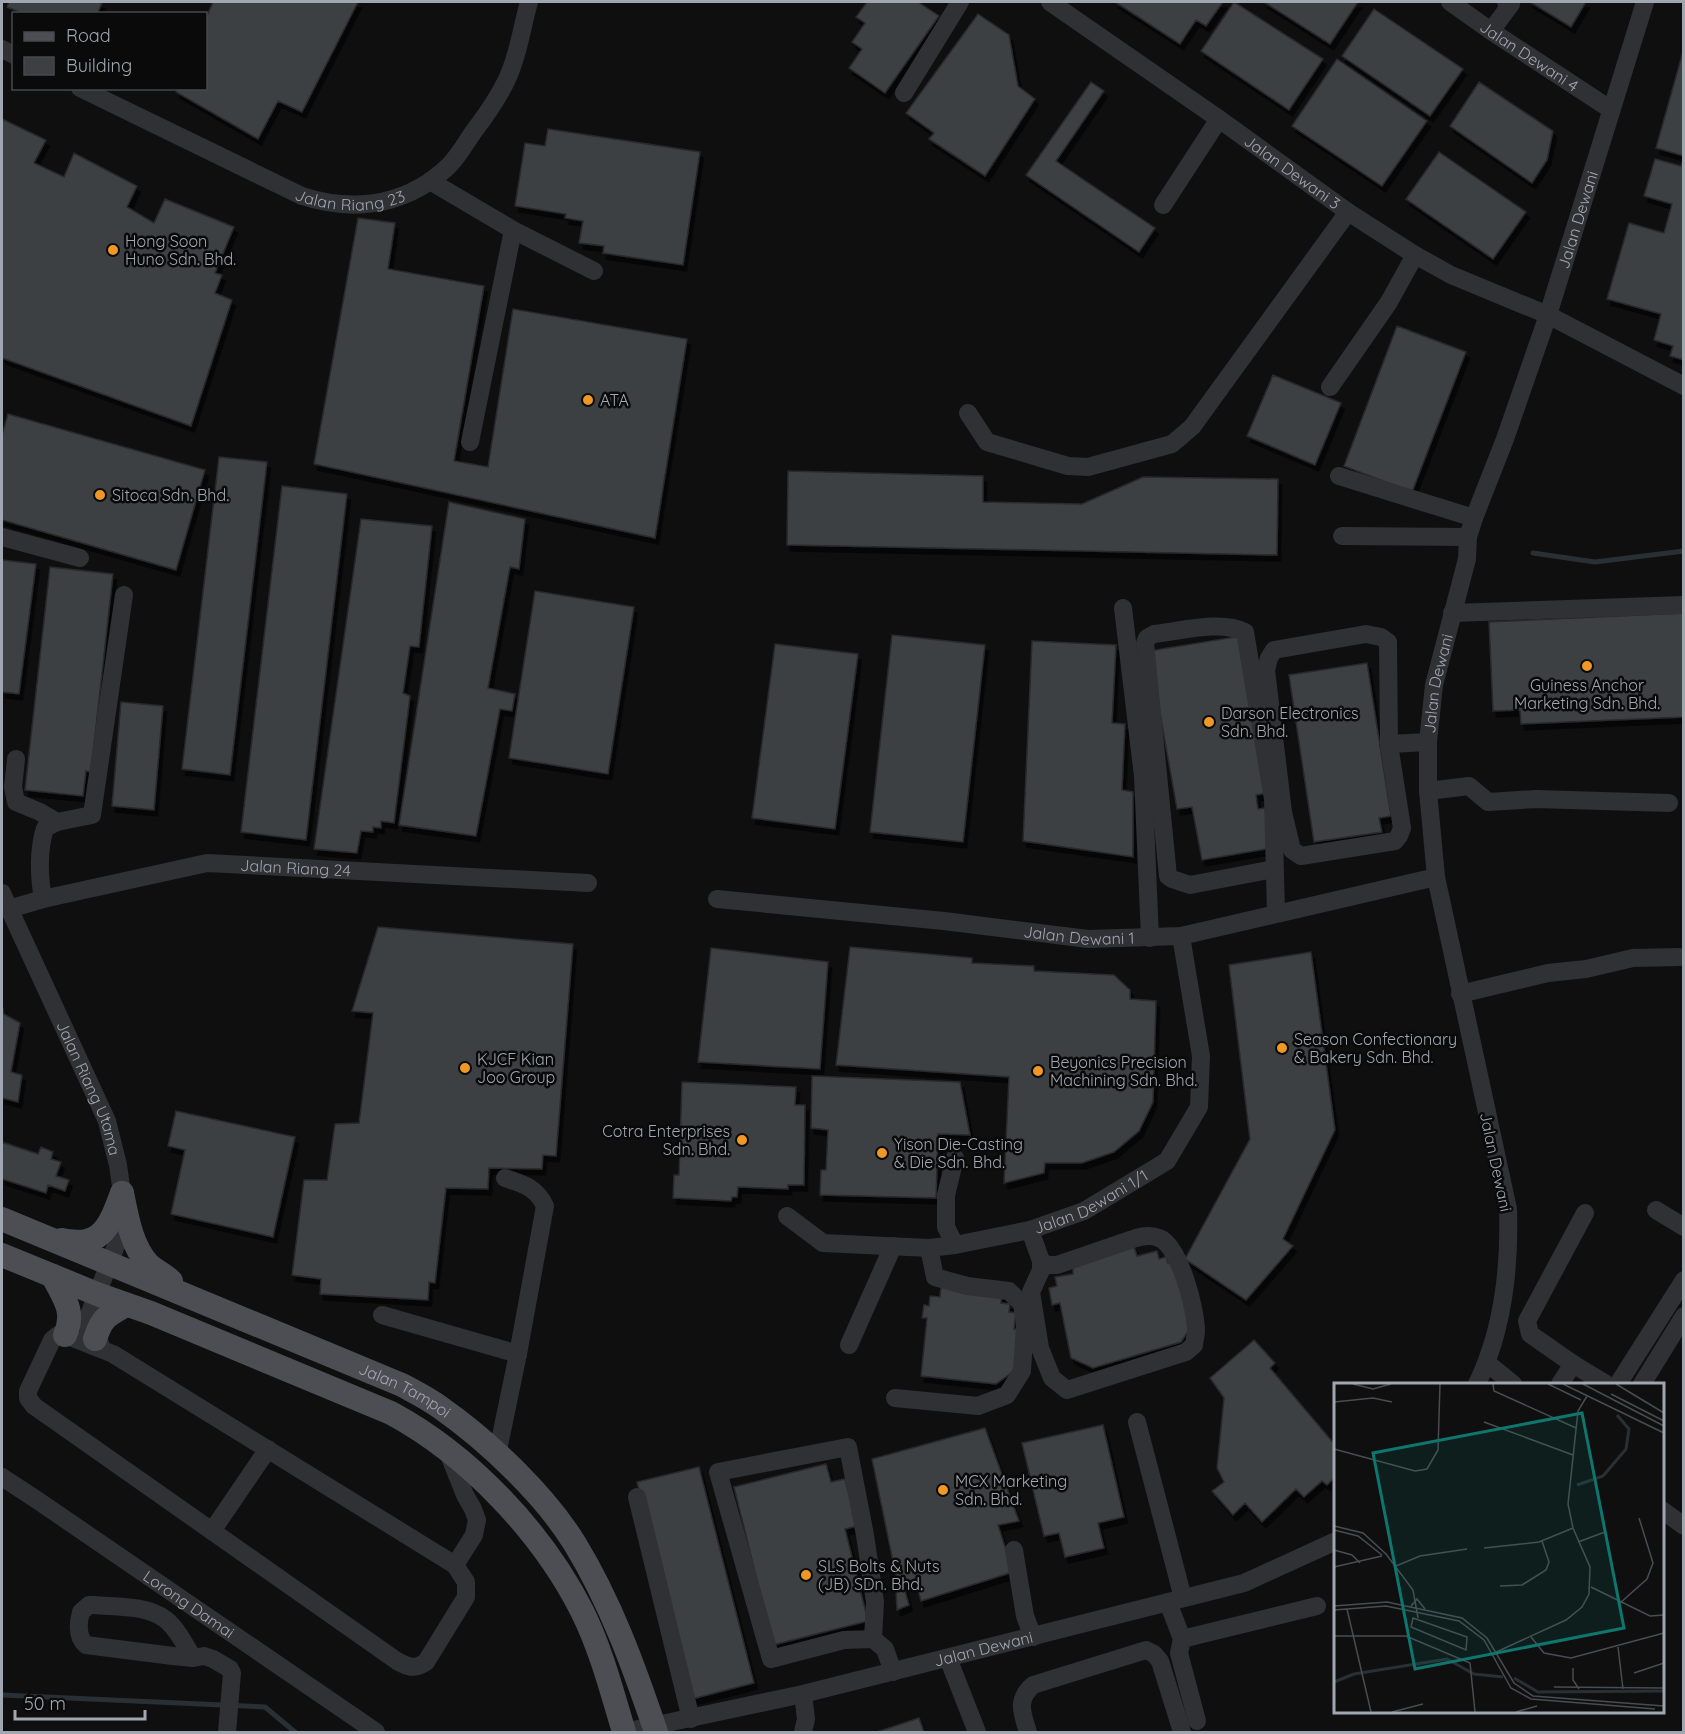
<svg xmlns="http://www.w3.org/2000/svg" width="1685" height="1734" font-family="Quicksand,sans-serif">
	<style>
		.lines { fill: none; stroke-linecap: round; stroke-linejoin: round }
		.stream { stroke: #283035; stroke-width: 5 }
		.building { fill: #3e3f43; stroke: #29292c; stroke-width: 1.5; filter: url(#shadow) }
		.minor { stroke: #303135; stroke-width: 18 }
		.major { stroke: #4c4e54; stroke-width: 24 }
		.poi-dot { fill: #f09826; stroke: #0a0a0b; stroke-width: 2 }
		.labels { text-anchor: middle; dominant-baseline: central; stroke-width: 5; stroke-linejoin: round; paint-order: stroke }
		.street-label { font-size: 16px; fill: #a0a7b1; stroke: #0a0a0b }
		.poi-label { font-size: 16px; fill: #a0a7b1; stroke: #0a0a0b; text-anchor: start }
		.inset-river { fill: none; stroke: #283035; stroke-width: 3 }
		.inset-road { fill: none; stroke: #494c50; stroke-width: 1.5 }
		.view { fill: #0f766e; fill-opacity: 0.15; stroke: #0f766e; stroke-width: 3 }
		.inset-edge { fill: none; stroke: #a0a7b1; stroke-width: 3 }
	</style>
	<defs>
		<filter id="shadow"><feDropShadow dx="3.5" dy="6" stdDeviation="0" flood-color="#0009"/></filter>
	</defs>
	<rect width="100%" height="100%" fill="#0f0f10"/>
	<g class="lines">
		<path class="stream" d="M1533 553 1595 562 1684 551
			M2 1695 265 1707 295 1732"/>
	</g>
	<path class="building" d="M9 2H98L102 3 97 14H24L7 7Z
		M213 2H358L302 112 278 101 258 139 176 92 178 88H206V18Z
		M867 2H918L939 16 885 93 849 68 862 49 852 42 865 23 856 17Z
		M1115 2H1223L1206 26 1196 20 1180 44Z
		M1234 2 1323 59 1289 110 1201 51Z
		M1264 2H1358L1330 44Z
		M1530 2H1586L1571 27Z
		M1374 9 1463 69 1430 116 1342 56Z
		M978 14 1009 35 1018 86 1035 99 985 176 929 139 934 133 906 113Z
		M1684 48V156L1656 148Z
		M1337 59 1427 121 1382 186 1292 126Z
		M1091 82 1104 91 1056 161 1155 228 1139 252 1026 175Z
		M1479 82 1553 131 1547 160 1532 183 1450 126Z
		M2 119 46 140 34 163 64 177 74 153 137 186 127 207 154 223 165 199 234 227 215 273 222 275 215 293 232 300 191 426 2 358Z
		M548 129 700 152 683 265 603 253 604 246 579 243 583 221 565 218 566 214 515 206 525 143 545 146Z
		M1439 152 1526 212 1493 259 1406 199Z
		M1684 158V360L1670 356 1673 346 1654 340 1661 314 1607 299 1629 223 1664 233 1672 204 1644 196 1655 159 1681 166Z
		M358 218 395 223 388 269 484 286 454 461 488 467 513 309 687 339 655 538 314 464Z
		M1397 326 1466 352 1412 492 1344 466Z
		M1273 375 1341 403 1315 465 1247 436Z
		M8 414 205 470 176 570 2 520V435Z
		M219 457 267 462 230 775 182 769Z
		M788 471 983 476V502L1082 504 1143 477 1278 479 1277 555 787 545Z
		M282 486 347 494 306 840 241 832Z
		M449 502 525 519 519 569 510 567 488 688 515 694 512 711 500 709 476 836 399 825Z
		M361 519 432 526 419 647 410 646 403 693 410 696 394 823 381 821V828L373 827V832L361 831 357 853 314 849Z
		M2 560 36 564 19 694 2 692Z
		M50 567 113 574 91 772 86 771 83 796 25 790Z
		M535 591 634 607 608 774 509 758Z
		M1684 613V717L1521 724 1520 710 1493 711 1489 622Z
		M892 635 985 645 963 842 870 832Z
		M1241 636 1269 793 1256 795 1258 809 1265 808 1272 848 1202 860 1192 807 1177 809 1149 651Z
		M1032 641 1116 645 1112 723 1125 724 1122 790 1133 792V857L1023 841Z
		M775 644 858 654 835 829 752 818Z
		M1367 663 1391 816 1379 818 1382 832 1314 842 1289 675Z
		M121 702 163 706 154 810 112 806Z
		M378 927 573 944 556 1156 543 1155 542 1169 489 1168 488 1189 446 1188 435 1283 429 1282 428 1300 320 1294 321 1279 292 1275 304 1180H327L335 1124 359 1123 373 1013 352 1011Z
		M850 947 972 958V963L1034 966V971L1114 975 1130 990V999L1156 1001 1153 1102 1139 1131 1114 1152 1082 1163H1045L1044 1173 1004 1183 1009 1077 836 1065Z
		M711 948 828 962 820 1069 698 1062Z
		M1311 952 1335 1130 1283 1239 1293 1246 1246 1300 1185 1259 1250 1139 1229 965Z
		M2 1005 4 1014 20 1023 11 1072 22 1075 18 1102 2 1098Z
		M812 1076 960 1082 970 1135 938 1134 936 1198 820 1195 821 1170H826L828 1130 811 1128Z
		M682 1082 796 1087 795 1105H805L804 1185H788V1189L738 1187 737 1197H732L731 1201 673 1198 674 1175H679Z
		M176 1111 295 1137 273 1237 171 1214 185 1150 168 1146Z
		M2 1142 38 1154 41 1147 53 1152 51 1159 61 1162 56 1176 69 1180 65 1191 48 1185 46 1193 2 1179Z
		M1134 1247 1137 1256 1157 1251 1159 1259 1166 1257 1168 1263 1175 1261 1193 1324 1181 1342 1093 1368 1071 1358 1060 1303 1052 1305 1049 1288 1057 1286 1055 1277 1073 1274V1263Z
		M941 1287 1002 1294 1001 1303 1010 1304 1009 1312 1016 1313 1014 1329 1022 1330 1018 1368 996 1384 921 1376 927 1318H922L924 1305 929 1306 930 1296 940 1297Z
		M1254 1340 1275 1363 1270 1368 1336 1446V1471L1333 1473 1336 1476 1327 1485 1322 1481 1304 1497 1296 1489 1262 1522 1245 1503 1233 1515 1212 1491 1224 1482 1217 1468 1224 1398 1210 1378Z
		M1103 1425 1124 1517 1098 1523 1104 1548 1065 1557 1059 1533 1044 1536 1022 1443Z
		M985 1428 1019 1521 998 1525 1013 1572 921 1601 916 1583 903 1584 909 1605 897 1610 895 1571 872 1459Z
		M826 1464 831 1482 845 1479 857 1526 845 1529 868 1621 773 1645 734 1487Z
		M699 1467 754 1683 692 1699 637 1482Z
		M919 1718 924 1732H877Z"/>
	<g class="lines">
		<g class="minor">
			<path id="s1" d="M1050 2 1219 119 1348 212 1415 255 1451 275 1548 315 1684 386"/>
			<path id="s2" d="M1450 2 1491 31 1610 109"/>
			<path d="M1491 31 1511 4 1506 2"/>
			<path d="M2 49 14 55"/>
			<path id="s3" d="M80 88 302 196C346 210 389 208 429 182 437 176 446 170 453 161 461 152 467 141 474 131 487 114 499 97 508 77 519 53 522 26 529 2"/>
			<path d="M904 93 960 2"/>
			<path d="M430 181 513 230 594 271"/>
			<path d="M1163 205 1219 119"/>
			<path d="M1330 387 1389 302 1415 255"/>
			<path d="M968 413 987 442 1068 466 1088 467 1172 444 1192 427 1348 212"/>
			<path d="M470 442 513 230"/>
			<path d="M1339 476 1474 518"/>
			<path d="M1342 536 1468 537"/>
			<path d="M2 537 80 558"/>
			<path d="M1123 608 1143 776 1150 938"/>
			<path d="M1452 613 1683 605"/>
			<path d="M1366 634 1381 637 1388 642 1389 744 1402 828 1399 836 1395 841 1301 856 1292 850 1283 812 1266 670 1269 658 1274 650Z"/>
			<path d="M1389 744 1428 742"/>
			<path d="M16 759 13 787 16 802 40 812 57 822"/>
			<path d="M1428 791 1469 786 1488 802 1536 799 1669 803"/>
			<path d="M1274 869 1190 885 1172 879 1168 876 1145 643 1147 638 1154 634C1181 631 1221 620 1245 632L1273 799 1276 913"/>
			<path id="s4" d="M2 893 107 1121 118 1165 122 1193 119 1238 87 1320 89 1331 100 1343"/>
			<path d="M43 899C39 876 38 851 45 828L57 822 92 815 124 595"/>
			<path id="s5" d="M717 899 944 921 1088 939 1181 936 1436 877"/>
			<path id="s6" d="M9 909 43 899 207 863 588 883"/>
			<path d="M1460 994 1548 973 1586 969 1633 958 1679 957"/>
			<path d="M955 1158 946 1195V1227L955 1245"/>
			<path d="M1656 1210 1684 1227"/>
			<path id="s7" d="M787 1216 823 1243 929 1248 955 1245 1030 1230 1084 1211 1167 1161 1199 1107 1201 1056 1181 936"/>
			<path d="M1030 1230 1041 1261 1047 1265H1057L1136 1238C1143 1236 1152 1235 1159 1238 1180 1246 1196 1310 1196 1331 1196 1336 1194 1341 1194 1345L1186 1352 1067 1390 1052 1378 1040 1348 1031 1292 1041 1270V1261"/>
			<path d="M382 1315 518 1354"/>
			<path d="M58 1335H65L113 1354 455 1565 466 1582V1597L426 1662C414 1670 408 1667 397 1661L34 1406 28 1398V1391L52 1340Z"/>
			<path d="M849 1345 893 1246"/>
			<path d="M1487 1363 1513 1384"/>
			<path d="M1573 1364 1530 1334 1527 1321 1585 1213"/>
			<path id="s8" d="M1477 1384C1503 1330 1510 1269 1508 1209L1436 877 1428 791V742L1434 685 1467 559 1468 537 1474 518 1505 439 1548 315 1645 2"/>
			<path d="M1560 1384 1573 1364 1606 1384"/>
			<path d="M1618 1384 1684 1280"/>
			<path d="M1642 1384 1684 1316"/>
			<path d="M895 1398 978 1406 1007 1395 1022 1371 1025 1324 1022 1304 1009 1291 967 1286 935 1277 929 1248"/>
			<path d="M1137 1422 1183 1598"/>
			<path d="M447 1450 465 1495 473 1509 477 1520 474 1535 455 1565"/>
			<path d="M497 1455 518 1354 545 1206C536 1187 523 1184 505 1178"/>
			<path id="s9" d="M2 1477 37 1500 376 1732"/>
			<path d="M637 1497 691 1719"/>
			<path d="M1662 1510 1684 1526"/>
			<path d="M212 1531 268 1449"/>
			<path d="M1014 1550 1025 1616 1033 1637"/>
			<path d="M1168 1602 1182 1639 1179 1653 1197 1721"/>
			<path d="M873 1639 875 1602 865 1535 848 1447 718 1472 771 1659 844 1640 873 1639 885 1649 893 1672"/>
			<path d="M1182 1639 1317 1606"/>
			<path d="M193 1658C185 1645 177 1628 165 1619 146 1605 116 1607 94 1605H89L81 1612C78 1623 77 1637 86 1645L173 1656 193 1658 204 1656 213 1659 230 1669 232 1673 227 1732"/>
			<path d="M948 1658 977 1732"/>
			<path d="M803 1694 806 1719 803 1732"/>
			<path id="s10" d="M624 1732 803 1694 1244 1583 1336 1541"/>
			<path d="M1028 1732C1022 1713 1016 1700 1033 1685L1146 1650 1154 1654 1160 1661 1182 1732"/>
		</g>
		<g class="major">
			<path d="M122 1193C127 1217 131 1245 148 1264 155 1270 164 1275 171 1281"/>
			<path id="s11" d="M2 1219 402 1385C415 1392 429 1399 441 1408 488 1441 545 1495 575 1544 611 1603 634 1667 656 1732"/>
			<path d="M61 1240C69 1241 79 1243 86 1241 108 1237 115 1211 122 1193"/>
			<path d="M2 1255 97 1294 151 1313 391 1413C469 1455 542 1532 582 1611 601 1649 612 1692 624 1732"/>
			<path d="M53 1276C63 1297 76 1311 65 1335"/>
			<path d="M95 1339C102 1317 107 1316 126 1305"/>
		</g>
	</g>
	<g class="poi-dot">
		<circle cx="113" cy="250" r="6"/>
		<circle cx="588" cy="400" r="6"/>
		<circle cx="100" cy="495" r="6"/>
		<circle cx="1587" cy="666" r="6"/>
		<circle cx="1209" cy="722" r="6"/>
		<circle cx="1282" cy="1048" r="6"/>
		<circle cx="465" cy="1068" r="6"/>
		<circle cx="1038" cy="1071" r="6"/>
		<circle cx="742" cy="1140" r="6"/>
		<circle cx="882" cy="1153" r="6"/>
		<circle cx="943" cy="1490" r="6"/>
		<circle cx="806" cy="1575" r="6"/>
	</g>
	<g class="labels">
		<g class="street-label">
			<text stroke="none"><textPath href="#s2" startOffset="96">Jalan Dewani 4</textPath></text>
			<text stroke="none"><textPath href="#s1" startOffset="296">Jalan Dewani 3</textPath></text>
			<text stroke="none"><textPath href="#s3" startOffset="296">Jalan Riang 23</textPath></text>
			<text stroke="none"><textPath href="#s8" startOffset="1200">Jalan Dewani</textPath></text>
			<text stroke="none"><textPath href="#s8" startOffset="714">Jalan Dewani</textPath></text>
			<text stroke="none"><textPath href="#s6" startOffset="292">Jalan Riang 24</textPath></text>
			<text stroke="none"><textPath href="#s5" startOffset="364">Jalan Dewani 1</textPath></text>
			<text stroke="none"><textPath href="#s4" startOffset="214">Jalan Riang Utama</textPath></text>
			<text transform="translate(1496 1162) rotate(78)">Jalan Dewani</text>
			<text stroke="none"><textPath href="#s7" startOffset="321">Jalan Dewani 1/1</textPath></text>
			<text stroke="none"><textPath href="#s11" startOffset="438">Jalan Tampoi</textPath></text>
			<text stroke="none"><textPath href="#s9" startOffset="226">Lorong Damai</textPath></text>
			<text stroke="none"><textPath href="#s10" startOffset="369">Jalan Dewani</textPath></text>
		</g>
		<g class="poi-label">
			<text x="125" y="241">Hong Soon<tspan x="125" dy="18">Huno Sdn. Bhd.</tspan></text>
			<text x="600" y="400">ATA</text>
			<text x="112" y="495">Sitoca Sdn. Bhd.</text>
			<text x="1587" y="685" text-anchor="middle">Guiness Anchor<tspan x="1587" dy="18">Marketing Sdn. Bhd.</tspan></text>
			<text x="1221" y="713">Darson Electronics<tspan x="1221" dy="18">Sdn. Bhd.</tspan></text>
			<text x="1294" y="1039">Season Confectionary<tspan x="1294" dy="18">&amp; Bakery Sdn. Bhd.</tspan></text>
			<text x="477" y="1059">KJCF Kian<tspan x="477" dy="18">Joo Group</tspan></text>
			<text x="1050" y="1062">Beyonics Precision<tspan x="1050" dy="18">Machining Sdn. Bhd.</tspan></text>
			<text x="730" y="1131" text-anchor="end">Cotra Enterprises<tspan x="730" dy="18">Sdn. Bhd.</tspan></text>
			<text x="894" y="1144">Yison Die-Casting<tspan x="894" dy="18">&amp; Die Sdn. Bhd.</tspan></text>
			<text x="955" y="1481">MCX Marketing<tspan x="955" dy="18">Sdn. Bhd.</tspan></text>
			<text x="818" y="1566">SLS Bolts &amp; Nuts<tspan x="818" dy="18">(JB) SDn. Bhd.</tspan></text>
		</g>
	</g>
	<g transform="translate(1334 1383)">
		<rect width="330" height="330" fill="#0f0f10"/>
		<path class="inset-river" d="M243 102 269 93 292 66 295 46 283 32M180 295 204 309 330 308M0 299 20 291 113 276 140 291 169 294"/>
		<path class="inset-road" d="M19 1 39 6 57 1M159 1 160 8 242 45M214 1 247 17M229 1 330 50M249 1 330 43M282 1 330 30M277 11 330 38M0 19 39 15 58 19M150 39 239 72M0 66 81 88 93 86 104 67 106 1M0 143 29 150 52 171 79 207 84 235M0 147 24 153 48 172M244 159 271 149M150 165 205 159 239 145M0 167 18 172 26 180M62 183 86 173 133 166M0 184 48 173M166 203 188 202 212 187 215 179 208 158M257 204 316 233 330 232M286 220 313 196 319 180 305 135M0 223 53 219 128 235 153 255 180 300 199 313 330 323M77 223 83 216 91 226M13 226 37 329M0 227 52 223 125 238 150 257 177 305 197 316 321 326M79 235 133 254 132 267 77 244ZM0 253H72L136 280 141 329M197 254 210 270 237 275 330 250M284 264 289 306M160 270 232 237 248 224 255 211 256 184 239 145 234 121 244 28 253 13M239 285V297L245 306M300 290 330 280M220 304 330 305M58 329 89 321M182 329 203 323"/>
		<path class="view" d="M248 30 290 245 81 286 39 70Z"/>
		<rect width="330" height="330" class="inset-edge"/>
	</g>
	<rect width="1685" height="1734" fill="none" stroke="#a0a7b1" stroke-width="6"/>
	<rect x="12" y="12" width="195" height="78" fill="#0a0a0b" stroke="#46494d" stroke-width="1.5"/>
	<rect x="24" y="32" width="30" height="9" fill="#4c4e54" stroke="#46494d" stroke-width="1.5"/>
	<text x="66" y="42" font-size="18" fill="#a0a7b1">Road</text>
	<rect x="24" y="57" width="30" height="18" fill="#3e3f43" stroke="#46494d" stroke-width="1.5"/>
	<text x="66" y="72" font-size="18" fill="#a0a7b1">Building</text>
	<path d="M15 1710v9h130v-9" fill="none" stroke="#a0a7b1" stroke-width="3"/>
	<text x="24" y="1710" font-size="18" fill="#a0a7b1" stroke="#0a0a0b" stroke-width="4.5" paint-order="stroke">50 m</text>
</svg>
